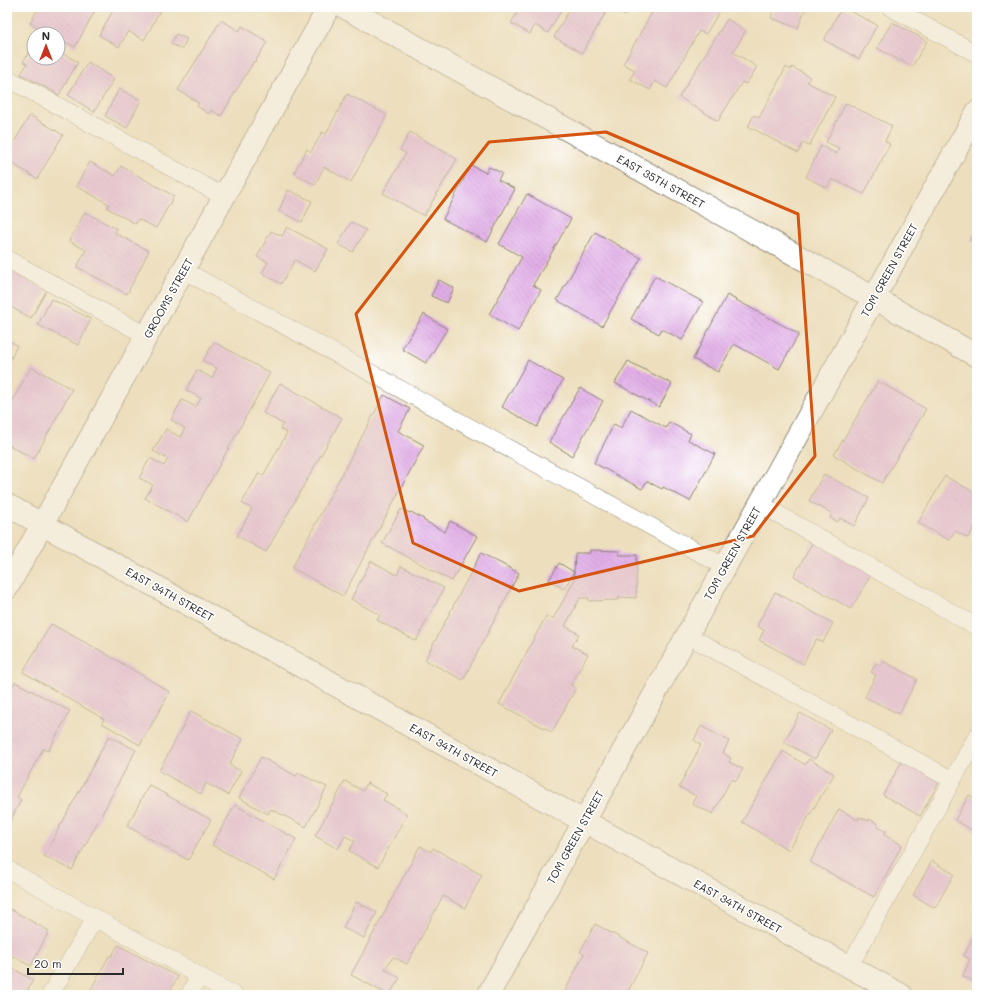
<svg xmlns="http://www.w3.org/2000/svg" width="984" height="1002" font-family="Mali,sans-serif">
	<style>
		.building { fill: url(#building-back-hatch) }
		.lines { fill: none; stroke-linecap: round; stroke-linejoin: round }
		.service-casing { stroke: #8c8574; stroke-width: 18 }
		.minor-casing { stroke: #8c8574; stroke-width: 24 }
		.service { stroke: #fff; stroke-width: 17 }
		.minor { stroke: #fff; stroke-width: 22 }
		.marked { fill: none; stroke: #d5540f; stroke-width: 3; stroke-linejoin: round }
		.labels { text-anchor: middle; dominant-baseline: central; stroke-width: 3.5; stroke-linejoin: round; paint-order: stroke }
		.street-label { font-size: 11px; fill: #2b2b2b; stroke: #fff }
	</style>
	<defs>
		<pattern id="building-back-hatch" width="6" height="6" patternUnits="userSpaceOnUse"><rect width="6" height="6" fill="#e1ade7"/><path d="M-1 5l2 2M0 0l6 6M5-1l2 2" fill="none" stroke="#c195c6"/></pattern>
	</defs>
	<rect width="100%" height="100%" fill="#fff"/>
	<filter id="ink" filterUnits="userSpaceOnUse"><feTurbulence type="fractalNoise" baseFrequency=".025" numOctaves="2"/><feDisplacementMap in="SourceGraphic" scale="8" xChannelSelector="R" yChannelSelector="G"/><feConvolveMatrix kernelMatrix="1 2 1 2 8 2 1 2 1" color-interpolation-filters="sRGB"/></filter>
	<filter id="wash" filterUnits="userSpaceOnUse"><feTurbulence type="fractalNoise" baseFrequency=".012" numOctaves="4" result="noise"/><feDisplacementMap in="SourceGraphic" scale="16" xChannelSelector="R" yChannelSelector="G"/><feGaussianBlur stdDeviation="0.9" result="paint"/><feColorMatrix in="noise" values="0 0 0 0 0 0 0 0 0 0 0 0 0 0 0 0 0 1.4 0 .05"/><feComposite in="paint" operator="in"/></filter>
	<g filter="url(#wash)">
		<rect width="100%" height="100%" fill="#eddfbd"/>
		<g id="blocks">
			<path class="building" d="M39 7H97L75 47 58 38V34H51L30 23Z
				M115 7H162L144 40 128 31 119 47 99 35Z
				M510 7H563L548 33 535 25 530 34 511 23 518 11Z
				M571 7H609L582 53 554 37Z
				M610 7H631L625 16Z
				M655 7H722L706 34 699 31 667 88 655 81 650 90 630 79 635 70 623 64Z
				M775 7H806L798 28 771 18Z
				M842 7 877 25 859 59 824 40Z
				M727 19 746 31 733 52 757 67 746 84 742 82 718 121 679 97Z
				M221 20 239 31 242 26 267 42 255 62 254 61 221 116 211 110 209 114 197 106 199 103 178 90Z
				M892 22 927 41 912 67 877 48Z
				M176 34 187 39 182 49 171 44Z
				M30 51 34 53V58H58V51L78 62 59 95 21 74 27 64 23 62Z
				M88 62 114 79 94 112 68 95Z
				M786 67 791 70 792 67 810 77 807 82 835 97 809 146 803 143 798 153 748 126 754 115 759 118Z
				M119 89 141 100 127 128 105 116Z
				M347 94 387 115 351 182 324 167 315 185 294 173 307 149 311 152 322 132 326 134Z
				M846 103 892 126 885 141 890 144 864 194 832 179 827 188 806 177 821 146 837 154 839 148 826 142Z
				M30 115 63 135 37 179 7 160V154Z
				M410 132 457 159 424 216 383 193 406 153 400 150Z
				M90 162 115 176 121 166 174 196 156 228 138 219 136 224 107 208 109 204 76 186Z
				M471 165 486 173 489 167 502 173 498 180 515 189 487 242 443 219Z
				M288 190 312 201 302 222 279 211Z
				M527 194 571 219 533 285 541 290 518 331 489 314 522 257 499 244Z
				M85 212 117 229 115 233 149 251 127 294 77 267 86 250 69 241Z
				M351 222 366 230 353 252 338 244Z
				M287 227 328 249 315 271 295 260 281 284 262 273 268 262 257 257 271 231 282 236Z
				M977 227V244L970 240Z
				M595 232 641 258 602 326 557 300Z
				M7 269 47 290 31 318 7 305Z
				M655 276 703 302 682 340 662 329 659 334 631 319Z
				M439 280 454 288 447 303 431 296Z
				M727 295 799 334 779 369 734 344 718 372 693 359Z
				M51 299 91 319 78 345 38 325Z
				M424 314 447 329 426 363 402 349Z
				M7 340 17 345 7 367Z
				M214 342 270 373 188 522 145 498 153 485 139 478 150 458 164 466 168 459 153 451 166 429 180 437 185 428 171 420 182 400 196 407 201 398 186 390 197 370 212 378 217 368 203 361Z
				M528 360 563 380 537 427 502 407Z
				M628 361 672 384 659 407 615 383Z
				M31 367 72 389 34 459 7 444V411Z
				M878 381 926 409 882 483 834 455Z
				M280 383 342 418 266 552 237 536 252 509 242 503 259 473 263 476 287 433 280 429 283 424 263 413Z
				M580 388 603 401 572 456 549 442Z
				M384 395 410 409 398 431 424 445 343 596 292 568Z
				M631 409 666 428 669 422 691 434 688 440 715 454 690 501 663 487 662 489 647 481 642 489 594 463 614 424 621 428Z
				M824 474 869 498 854 526 840 518 838 522 830 518 832 513 809 501Z
				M945 476 977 494V522L968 538 955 531 949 540 918 523Z
				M401 509 410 513 411 512 424 519 423 520 445 532 450 521 477 536 452 581 382 543Z
				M815 538 873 571 851 609 794 576Z
				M590 550 620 551 619 555H637L636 598 619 597V600L589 601V598H580L565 626 579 634 572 646 588 654 571 685 576 688 552 732 499 704 546 616 553 619 574 581V572L564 589 549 580 559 563 574 572 575 553H590Z
				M481 553 519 573 463 680 425 660Z
				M371 561 397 575 401 566 444 588 416 641 377 620 380 615 351 599Z
				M775 592 833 623 823 642 816 639 803 664 759 640 764 630 757 626Z
				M51 624 103 652 170 692 140 745 102 723 104 719 23 672Z
				M883 661 917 679 899 714 865 697 876 675 871 672 876 663 881 666Z
				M15 682 70 711 48 751 43 749 17 797 21 800 7 827V697Z
				M191 711 243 739 229 765 241 771 228 795 206 783 201 794 159 771Z
				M800 713 831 730 815 759 784 742Z
				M701 726 729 741 723 753 731 758 729 762 743 769 736 781 731 779 713 814 692 804 696 796 679 787 701 745 694 740Z
				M109 736 136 750 72 870 44 856Z
				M783 751 805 765 809 759 834 774 789 850 742 822Z
				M905 756 942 777 920 816 883 795Z
				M261 757 296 776 298 773 327 787 306 827 271 809 268 814 239 798Z
				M345 781 363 791 367 783 387 794 383 800 407 814 378 867 349 851 355 841 345 836 338 849 315 836Z
				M149 785 211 820 188 860 127 826Z
				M969 795 977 799V833L955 820Z
				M235 805 296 839 274 879 212 845Z
				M839 809 858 820 859 817 869 821V819L878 824 876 826 886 831 885 835 902 845 874 897 810 862Z
				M420 846 431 852 433 848 482 875 465 908 443 896 407 964 393 957 385 969 400 978 389 995 351 975Z
				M932 861 954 874 935 908 913 895Z
				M356 902 377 912 364 938 343 928Z
				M8 908 49 931 31 966 7 953V910Z
				M595 924 648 953 626 995 620 993 619 995H563L584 954 580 952Z
				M977 928V983L963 976 970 959 964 956Z
				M118 945 178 977 171 989 173 991 170 995H88L109 956 111 957Z
				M7 965 33 980 25 995H7Z"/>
		</g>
	</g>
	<g filter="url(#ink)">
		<use href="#blocks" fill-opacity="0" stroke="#8c8574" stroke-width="1"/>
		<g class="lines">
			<defs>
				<path id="service" d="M890 7 977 54
					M7 78 223 196
					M7 259 147 336
					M183 270 725 567
					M760 504 977 627
					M687 635 952 780
					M7 869 234 995
					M849 967 977 736
					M50 995 95 918
					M189 995 199 976"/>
				<path id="minor" d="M344 7 874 298 977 356
					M7 505 901 995
					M7 588 329 7
					M488 995 977 112"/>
			</defs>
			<use href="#service" class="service-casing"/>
			<use href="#minor" class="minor-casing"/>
			<use href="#service" class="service"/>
			<use href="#minor" class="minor"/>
		</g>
	</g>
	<path d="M0 0H984V1002H0ZM606 132 798 214 815 456 753 536 519 591 413 543 356 314 489 142Z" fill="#eddfbd" fill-opacity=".55" fill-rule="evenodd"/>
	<path class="marked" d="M606 132 798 214 815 456 753 536 519 591 413 543 356 314 489 142Z"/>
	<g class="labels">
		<g class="street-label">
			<text transform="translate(661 181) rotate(29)">EAST 35TH STREET</text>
			<text transform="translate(889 270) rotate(-61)">TOM GREEN STREET</text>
			<text transform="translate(168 298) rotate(-61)">GROOMS STREET</text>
			<text transform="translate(732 553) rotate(-61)">TOM GREEN STREET</text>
			<text transform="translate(170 594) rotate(29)">EAST 34TH STREET</text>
			<text transform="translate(454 750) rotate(29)">EAST 34TH STREET</text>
			<text transform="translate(575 837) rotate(-61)">TOM GREEN STREET</text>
			<text transform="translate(738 906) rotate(29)">EAST 34TH STREET</text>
		</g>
	</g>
	<rect width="984" height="1002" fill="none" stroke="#fff" stroke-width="24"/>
	<g transform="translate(46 46)"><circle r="19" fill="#ffffff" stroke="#aaaaaa"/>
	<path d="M0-3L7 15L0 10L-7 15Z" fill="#c8321e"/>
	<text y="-6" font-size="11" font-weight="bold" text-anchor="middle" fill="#2b2b2b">N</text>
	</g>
	<path d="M28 968v6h95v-6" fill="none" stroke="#2b2b2b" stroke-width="2"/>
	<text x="34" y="968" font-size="12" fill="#2b2b2b" stroke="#ffffff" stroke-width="3" paint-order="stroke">20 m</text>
</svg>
